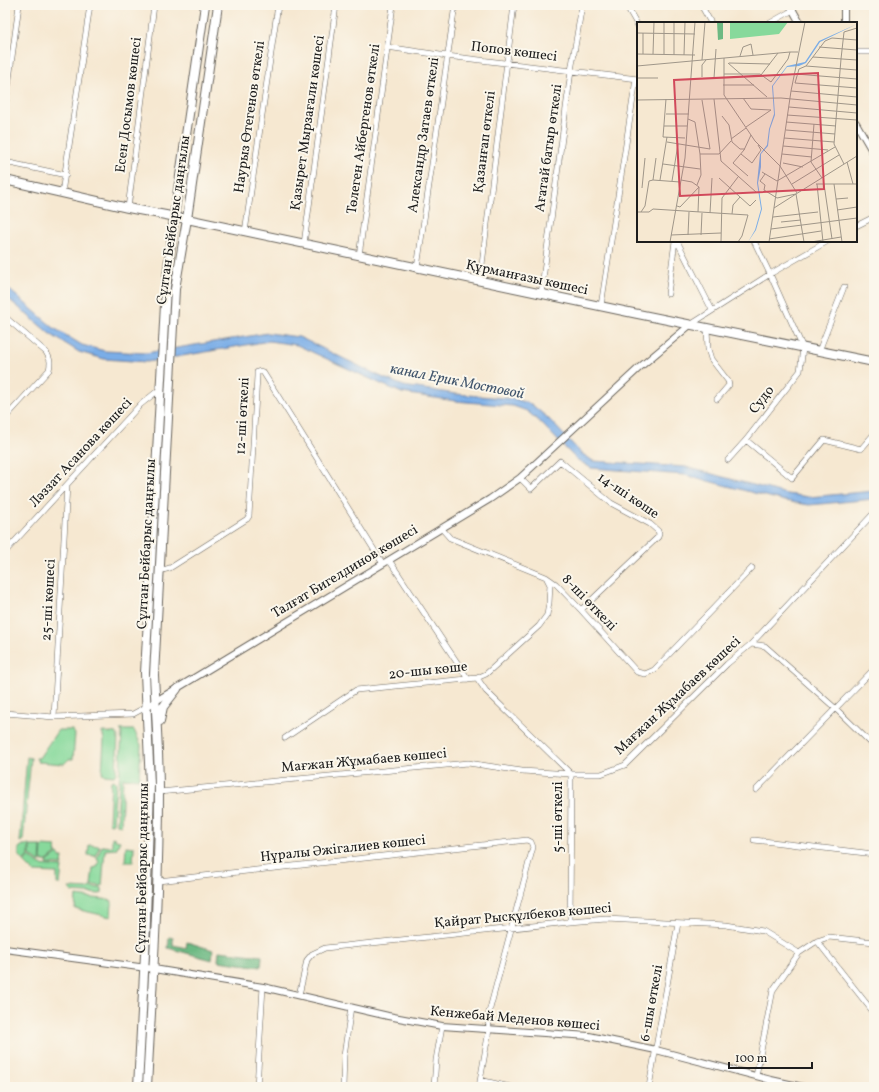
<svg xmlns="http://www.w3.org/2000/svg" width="879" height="1092" font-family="Vollkorn,serif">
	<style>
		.green { fill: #87d99b; stroke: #527a5c }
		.forest { fill: #6db983; stroke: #446a50 }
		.water { fill: #7aade7; stroke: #4b6482 }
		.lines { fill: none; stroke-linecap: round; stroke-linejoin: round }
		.minor-casing { stroke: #68635b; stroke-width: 6 }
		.tertiary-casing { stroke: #68635b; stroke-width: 8 }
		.primary-casing { stroke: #68635b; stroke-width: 10 }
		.minor { stroke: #fff; stroke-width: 5 }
		.tertiary { stroke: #fff; stroke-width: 6 }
		.primary { stroke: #fff; stroke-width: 8 }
		.labels { text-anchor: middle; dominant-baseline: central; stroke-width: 4; stroke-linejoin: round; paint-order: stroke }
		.street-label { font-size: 14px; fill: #1c1c1c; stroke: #fbf7ec }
		.water-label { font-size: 15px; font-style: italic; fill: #42566d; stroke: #fbf7ec }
		.inset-road { fill: none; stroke: #9f9689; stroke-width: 1 }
		.view { fill: #d1495b; fill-opacity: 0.15; stroke: #d1495b; stroke-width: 2 }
		.inset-edge { fill: none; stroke: #1c1c1c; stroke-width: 2 }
	</style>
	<rect width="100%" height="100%" fill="#fbf7ec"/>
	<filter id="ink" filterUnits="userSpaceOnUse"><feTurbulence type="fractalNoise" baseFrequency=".025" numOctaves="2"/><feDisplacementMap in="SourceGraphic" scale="8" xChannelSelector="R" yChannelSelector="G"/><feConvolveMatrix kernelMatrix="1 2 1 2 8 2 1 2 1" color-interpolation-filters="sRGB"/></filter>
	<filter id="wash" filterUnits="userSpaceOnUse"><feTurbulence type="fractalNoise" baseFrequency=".012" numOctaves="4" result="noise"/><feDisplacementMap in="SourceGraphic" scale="16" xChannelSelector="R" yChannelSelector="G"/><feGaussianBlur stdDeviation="0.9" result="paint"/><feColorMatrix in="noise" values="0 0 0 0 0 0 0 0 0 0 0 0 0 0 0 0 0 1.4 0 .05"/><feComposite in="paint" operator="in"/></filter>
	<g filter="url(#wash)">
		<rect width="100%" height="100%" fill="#f6e8d1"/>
		<path class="green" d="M58 730H72L75 734 73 759H69L64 764 38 762 36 758H39Z
			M120 730H134L141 745 139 779 123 778 121 826 117 824 122 732Z
			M102 732 116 733 118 736 116 773 114 776 105 775 102 773 104 739Z
			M27 757 31 758 23 840 20 842Z
			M114 780 116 782 113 823 111 824 109 823 111 781Z
			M112 837 115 838V840L120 841 116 849 105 850 102 886 91 885 93 868 97 867 99 862 97 857 102 846 112 847Z
			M23 845H29V855L23 861 19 856V848Z
			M89 845 100 846 95 856 88 855Z
			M30 846H41L40 863 30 855Z
			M42 846 56 847 55 852 57 853 47 861H41Z
			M126 846 134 847 133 862H125Z
			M58 854 60 857H63L62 865 47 864V862Z
			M29 856 40 865 62 867 60 884H57V873L34 872 24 862Z
			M91 887 102 888V893L100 894 72 892 69 888 88 889Z
			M76 896 111 900 112 902 111 917 75 909Z"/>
		<path class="forest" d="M169 937 173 938V945L186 948 187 942 213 950 212 960 168 948Z
			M219 951 262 956 261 967 218 961Z"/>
		<path class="water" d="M5 286 54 328 82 345 105 351 146 353 268 333 299 337 384 378 404 386 456 394 515 399 531 404 548 418 581 453 593 461 686 467 787 494 809 497 874 491V499L809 505 785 501 685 475 591 468 576 459 542 424 527 411 513 406 455 401 402 393 381 384 297 345 269 341 147 362 104 359 79 352 50 334 5 296Z"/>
	</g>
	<g filter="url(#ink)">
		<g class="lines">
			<defs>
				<path id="minor" d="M626 5 638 26
					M701 5 711 23
					M770 23 793 10
					M387 47 447 56 638 79
					M856 52H874
					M5 109 19 5
					M5 162 66 175
					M62 193 90 5
					M128 208 154 5
					M856 226 874 217
					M245 232 278 5
					M677 241 712 310
					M304 244 336 5
					M359 256 393 5
					M417 268 455 5
					M480 281 514 5
					M541 294 571 71 582 5
					M668 294 675 241
					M601 306 636 79
					M5 317 46 352C50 358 51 362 49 370L5 418
					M690 325 770 274 828 241
					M707 328 708 349 711 359 728 381 729 385 717 399
					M819 351 844 287
					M746 440 792 478 824 440 861 449 874 434
					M728 460 746 440 800 371 803 348 770 274 754 241
					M520 478 531 489 560 461 611 503 650 524 658 531 659 534 658 537 581 610
					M442 529 450 538 546 577 556 584 581 610 637 672 645 674 654 670 752 568
					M5 552 140 405 160 389
					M389 560 468 679
					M159 571 170 568 247 519 249 516 257 376V372L260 371 263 372 383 564
					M751 644 765 646 835 708 874 746
					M477 678 486 691 571 774 570 922
					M5 713 54 717 133 714 146 707
					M54 717 67 485
					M285 738 356 690 477 678 486 674 539 626 547 615 549 603 550 585 547 579
					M756 790 874 669
					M159 792 468 763 522 771 571 774H601L625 765 727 664 751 644 873 514
					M754 840 874 854
					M158 881 527 840 531 842 533 847 488 1016 489 1030 479 1087
					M817 941 874 1013
					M299 995 307 960 312 954 325 948 570 922 606 919 726 925 763 931 799 953
					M756 1076 773 990 799 953 817 941 829 937 874 942
					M480 1080 510 1087
					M257 1087 263 987
					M343 1087 344 1056 351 1007
					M434 1087 436 1060 442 1026
					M649 1087 678 923
					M769 1087 771 1080"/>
				<path id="tertiary" d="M790 5 800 23
					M844 23V5
					M856 123 874 154
					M146 707 490 499 520 478 640 367 690 325
					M5 949 154 969 263 987 388 1016 442 1026 589 1036 656 1050 771 1080 803 1087"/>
				<path id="primary" d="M5 180 128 208 187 219 633 313 874 362
					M160 721 163 707 177 689
					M138 1087 145 954 150 785 145 673 166 286 174 217 205 5
					M147 1087C152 989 159 891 159 793 159 754 156 715 154 675L175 289 187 219 218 5"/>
			</defs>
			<use href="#minor" class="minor-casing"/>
			<use href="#tertiary" class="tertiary-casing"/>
			<use href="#primary" class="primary-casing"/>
			<use href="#minor" class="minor"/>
			<use href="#tertiary" class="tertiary"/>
			<use href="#primary" class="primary"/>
		</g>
	</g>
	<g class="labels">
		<g class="street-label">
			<text transform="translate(514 52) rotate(7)">Попов көшесі</text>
			<text transform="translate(129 105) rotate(-83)">Есен Досымов көшесі</text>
			<text transform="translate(250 117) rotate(-82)">Наурыз Өтегенов өткелі</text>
			<text transform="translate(308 123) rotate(-82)">Қазырет Мырзағали көшесі</text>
			<text transform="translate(364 129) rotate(-82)">Төлеген Айбергенов өткелі</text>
			<text transform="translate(424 135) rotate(-82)">Александр Затаев өткелі</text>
			<text transform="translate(485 142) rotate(-83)">Қазанғап өткелі</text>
			<text transform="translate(549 148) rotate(-82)">Ағатай батыр өткелі</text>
			<text transform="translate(174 220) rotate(-82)">Сұлтан Бейбарыс даңғылы</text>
			<text transform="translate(527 278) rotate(12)">Құрманғазы көшесі</text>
			<text transform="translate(762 400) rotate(-52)">Судо</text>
			<text transform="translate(243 416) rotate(-87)">12-ші өткелі</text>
			<text transform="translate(81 453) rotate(-47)">Ләззат Асанова көшесі</text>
			<text transform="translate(628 496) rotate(34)">14-ші көше</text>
			<text transform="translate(147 544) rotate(-87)">Сұлтан Бейбарыс даңғылы</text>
			<text transform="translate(345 572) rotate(-31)">Талғат Бигелдинов көшесі</text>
			<text transform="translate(49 600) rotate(-87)">25-ші көшесі</text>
			<text transform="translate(589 603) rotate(46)">8-ші өткелі</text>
			<text transform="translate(428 671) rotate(-6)">20-шы көше</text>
			<text transform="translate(678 696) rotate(-43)">Мағжан Жұмабаев көшесі</text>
			<text transform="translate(364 761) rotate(-5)">Мағжан Жұмабаев көшесі</text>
			<text transform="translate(558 817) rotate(-90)">5-ші өткелі</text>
			<text transform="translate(343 849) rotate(-6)">Нұралы Әжiгалиев көшесi</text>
			<text transform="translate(143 868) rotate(-89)">Сұлтан Бейбарыс даңғылы</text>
			<text transform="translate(523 916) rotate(-5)">Қайрат Рысқұлбеков көшесі</text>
			<text transform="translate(652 1003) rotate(-80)">6-шы өткелі</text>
			<text transform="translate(515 1019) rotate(5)">Кенжебай Меденов көшесі</text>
		</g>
		<g class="water-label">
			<text transform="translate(457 382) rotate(11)">канал Ерик Мостовой</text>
		</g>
	</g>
	<g transform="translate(637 22)">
		<rect width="220" height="220" fill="#f6e8d1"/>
		<path d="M93 0H151L142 12 93 17Z" fill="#87d99b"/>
		<path d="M80 0H86V17L81 18Z" fill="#6db983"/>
		<path d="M220 2 183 20 169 41 162 44 150 45 136 64 138 93 133 107 131 124 124 132V145L121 161 125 187 119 208 111 220 118 208 124 187 120 161 123 132 130 123 132 107 137 92 135 64 150 44 168 40 182 19Z" fill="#7aade7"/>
		<path class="inset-road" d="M0 11 58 12M182 25 220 28M0 32 58 33M6 32V11M16 32 17 0M27 32V0M37 33V0M47 33 48 0M103 34 106 25 114 22 116 33M176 35 220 38M87 36V73L118 119 143 144 160 171M65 38 68 0M91 41 130 75M92 41 133 42M0 44 153 30M169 44 220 48M87 52H123L134 60 151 37 153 30H161M159 52 220 57M124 53 141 31M65 55V43L69 38M0 56H21M77 56 79 27M158 61 162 47 169 44 188 19 195 16 220 18M158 61 220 66M86 63H117M154 69 220 75M106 76 114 87 134 88 109 105M29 77 26 115 48 116M77 77 84 139 119 170M0 78 144 76 220 83M152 85 220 91M29 92H52M150 93 220 98M85 94 92 103 95 120 103 127H108M51 97 58 100 63 132 64 153 60 163M149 100 199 104M177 102 174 140 185 156M27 104H50M149 108 198 112M147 116 197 120M94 117 109 106M30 120 73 127 65 78M146 124 191 128M63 132H82L94 119M104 132 115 141 124 128 121 123M145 132 175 135M210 140 216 162M146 141 166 145M26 142 63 147M207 142 197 122 204 37 207 10 220 6M125 150 140 159 198 125M128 152 123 159 128 163 127 168 140 176 159 172 220 134M111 154 96 141 107 128 114 113M82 156 113 184 119 178M16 158 43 160M16 158 19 136M23 158 30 115M44 158 55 160 62 165 61 190M35 159 41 122M155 162 202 133M179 162H220M180 162 186 220M187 162 195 217M197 162 205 220M5 166 8 136M199 177 211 176M40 184 43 185 62 165M137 186 159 172 167 220M200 188 220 185M0 190H12L16 187 111 193 105 214 101 220M4 190 8 184 12 159 16 158M73 191 75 156M95 192 96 183 103 175M136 195 181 190M144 200 164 198M134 207 220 196M34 213 84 211M51 213 52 190M64 213 65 191M132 217 184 209M33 220 48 136 58 0M84 220 85 176 101 155M132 220 154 69 168 0M174 220 204 215"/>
		<path class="view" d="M181 51 187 167 43 174 37 58Z"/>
		<rect width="220" height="220" class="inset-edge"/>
	</g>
	<rect width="879" height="1092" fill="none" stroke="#fbf7ec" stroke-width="20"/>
	<path d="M729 1062v6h83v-6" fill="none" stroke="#1c1c1c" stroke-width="2"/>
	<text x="735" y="1062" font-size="12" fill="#1c1c1c" stroke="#fbf7ec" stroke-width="3" paint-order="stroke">100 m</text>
</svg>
